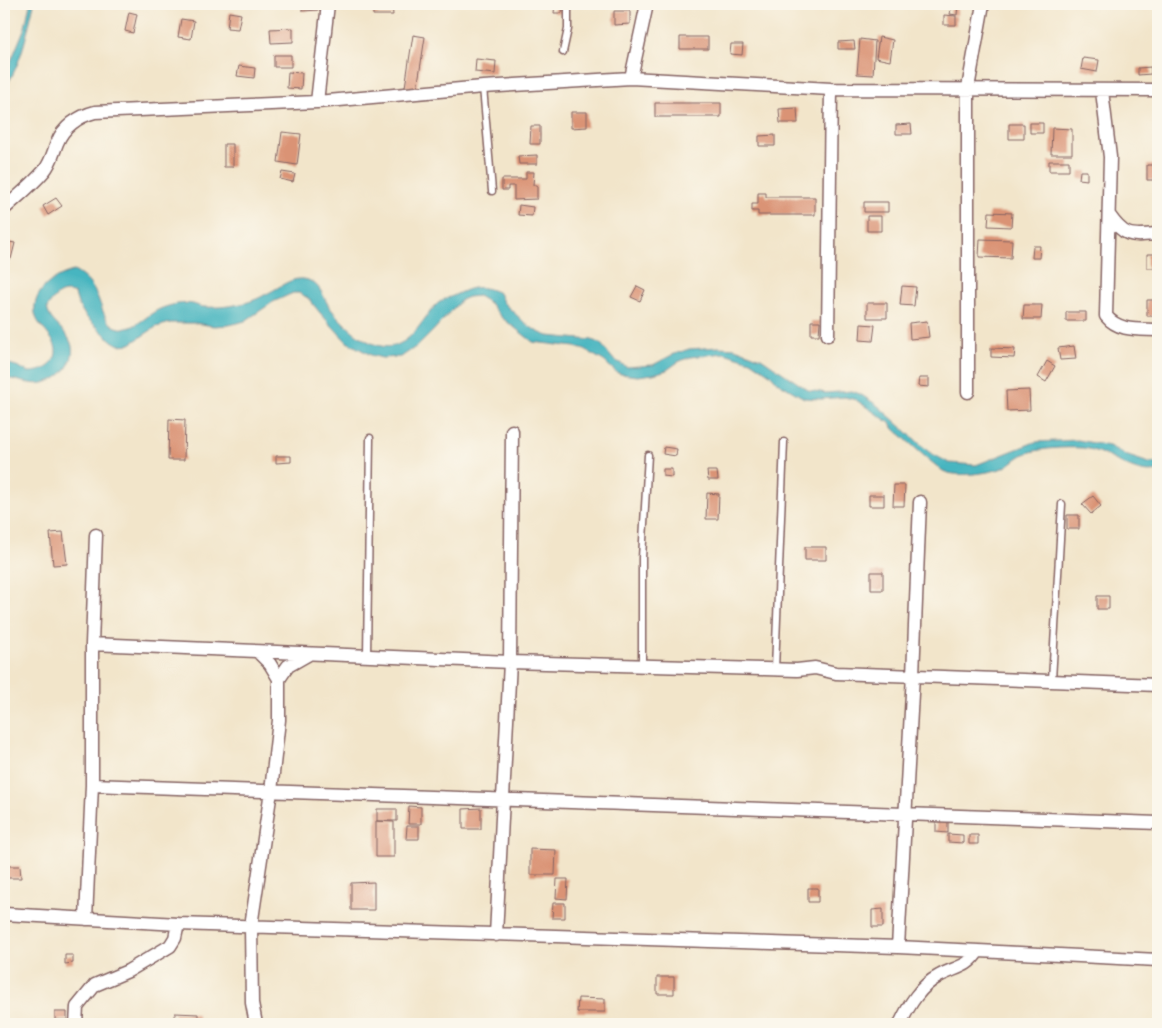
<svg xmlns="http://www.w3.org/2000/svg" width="1162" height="1028" font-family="Dekko,sans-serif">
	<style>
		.water { fill: #46b5c0; stroke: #486a76 }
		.building { fill: #da9374 }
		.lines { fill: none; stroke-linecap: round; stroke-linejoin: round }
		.lane-casing { stroke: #856463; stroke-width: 9 }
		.street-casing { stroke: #856463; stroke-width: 15 }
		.lane { stroke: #fff; stroke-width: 6 }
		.street { stroke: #fff; stroke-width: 12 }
	</style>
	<rect width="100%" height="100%" fill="#fbf7ec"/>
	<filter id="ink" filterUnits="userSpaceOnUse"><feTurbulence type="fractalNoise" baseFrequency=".02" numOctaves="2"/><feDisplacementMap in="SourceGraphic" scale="10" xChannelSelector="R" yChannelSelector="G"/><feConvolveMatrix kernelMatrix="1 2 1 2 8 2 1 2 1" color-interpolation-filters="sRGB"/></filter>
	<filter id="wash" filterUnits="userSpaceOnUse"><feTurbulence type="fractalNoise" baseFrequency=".0096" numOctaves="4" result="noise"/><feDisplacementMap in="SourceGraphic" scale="20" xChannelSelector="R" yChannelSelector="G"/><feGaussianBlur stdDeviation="1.12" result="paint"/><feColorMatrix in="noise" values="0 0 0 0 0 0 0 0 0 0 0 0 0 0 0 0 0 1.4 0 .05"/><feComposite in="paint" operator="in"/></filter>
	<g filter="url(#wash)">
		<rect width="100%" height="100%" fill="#f2e5ca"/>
		<path class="water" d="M30 4H34C27 32 22 64 4 89V78L25 27Z
			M74 271C83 276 90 282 95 292 102 303 103 325 120 328 135 331 147 314 160 309 169 305 183 302 193 304 197 305 200 307 204 307 217 308 232 306 245 303 252 301 260 298 266 294 280 288 292 275 308 280 322 285 323 299 331 309 344 325 373 354 397 345 416 337 423 318 436 305 440 301 447 298 453 296 471 287 480 284 499 293L503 302 507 306 526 324 538 332 548 336 592 340 601 344 613 359 627 367 653 365 672 355 689 349 719 347 735 348 761 358 808 390 826 393 852 391 860 394 877 405 929 452 949 463 976 465 1035 442 1078 440 1109 446 1128 456 1149 463H1158V471C1132 477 1109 451 1083 448 1066 447 1037 448 1022 455 1016 458 1010 465 1003 468 989 473 957 478 943 471 940 469 937 466 934 464 920 453 907 440 894 429L890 423 856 400 845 397 821 399 804 398 777 382 770 374 751 361 724 353 690 357 678 362 667 370 653 374 638 376 621 374 616 372 604 361 585 350 575 347 533 342 501 317 490 303 478 296 468 297 461 300 432 332 420 344 401 357 382 358 371 355 347 342 321 314 308 298 299 293H293L273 302 245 321 229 325 214 326 195 323H170L156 327 130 344 119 345 112 341 86 317 78 304 75 294C61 288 54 297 47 308 50 323 63 327 69 339 74 347 73 356 69 364 62 378 45 386 30 383 20 382 16 379 4 378V363C9 364 14 365 19 367 23 369 25 371 29 372 36 372 46 370 51 364 68 342 37 331 35 313 32 291 55 275 74 271Z"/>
		<g id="blocks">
			<path class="building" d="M302 4H320V10L302 11Z
				M373 4H392L393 15H373Z
				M555 4H563L562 13H554Z
				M761 4H773V10L760 9Z
				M952 4H958L957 15 950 14Z
				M614 11H630V24L614 25Z
				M129 12 137 14 133 33 125 31Z
				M229 12 241 14 238 29 227 28Z
				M944 15 956 16V25H944Z
				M181 19 194 21 191 39 178 37Z
				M293 28V42L271 43 270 29Z
				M413 35 425 37 417 89 405 87Z
				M680 37H708V49H680Z
				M879 37 893 40 890 61 876 58Z
				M860 39 875 41 873 75 857 74Z
				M854 41 855 49H838V42Z
				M731 44H743L742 55 730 54Z
				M274 55H291V67H274Z
				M1083 58 1099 60 1097 72 1081 69Z
				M476 59 496 61 495 74 475 72Z
				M239 66 255 68 254 78 237 76Z
				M1151 67V74L1138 75V68Z
				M288 72 302 73 301 89 287 88Z
				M655 103H721V117H655Z
				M797 108 798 123H780L779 109Z
				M571 112H587V127L571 128Z
				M1030 123H1043V133H1030Z
				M911 124 912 134H896V125Z
				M1009 124H1024V139H1009Z
				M531 126H540V144H530Z
				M1052 128 1072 129V154H1051Z
				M282 132 301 134 297 165 278 162Z
				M775 135V146H759V136Z
				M224 144H233V167H224Z
				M537 155V164H519L518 156Z
				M1049 161H1069V171H1049Z
				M1147 165H1158V180H1147Z
				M1080 171H1087V180L1079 179Z
				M282 172 295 174 293 182 280 179Z
				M526 172H534L533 185H537V199L514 200V186H508V190H502V179H526Z
				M758 193H766V197H815V215H758V211H752V204H758Z
				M56 198 62 206 48 215 43 206Z
				M864 202H888V212H864Z
				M519 205 533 207 532 216 518 215Z
				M989 212 1012 213 1011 227 988 226Z
				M867 216H881V231H867Z
				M980 239 1012 240 1011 258 979 257Z
				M4 241 15 243 11 259 4 258Z
				M1033 246H1040L1039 258H1032Z
				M1147 254H1158V268H1147Z
				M637 286 645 290 640 301 631 297Z
				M902 286 916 287 914 306 900 305Z
				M1147 300H1154V316H1147Z
				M867 303H887V318H867Z
				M1024 305H1042L1041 319H1023Z
				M1066 312H1086V321H1066Z
				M811 321H820L819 335H811Z
				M927 321 929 337 910 339 909 323Z
				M861 324 875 325 873 341 860 340Z
				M1074 346 1076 359 1060 360 1058 348Z
				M991 348 1015 349 1014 358 991 357Z
				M1047 361 1055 366 1046 382 1038 377Z
				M919 378H929V387L918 386Z
				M1029 390 1030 410 1007 411 1006 391Z
				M169 419 185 420 184 460H168Z
				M664 447 677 449 676 456 663 454Z
				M276 456H291V462L276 463Z
				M663 469H672V477L663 476Z
				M707 471H717L718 480H708Z
				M894 485H905L904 506H893Z
				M707 493 719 494 718 519H706Z
				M869 495H884V506H869Z
				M1093 496 1101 506 1091 514 1082 504Z
				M1067 515H1079V529H1067Z
				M63 532 67 564 53 565 50 533Z
				M805 547H826V560H805Z
				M871 572H883V590H871Z
				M1097 596H1109V609H1097Z
				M409 806 421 807V824H408Z
				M481 808V829H463V809Z
				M377 809H397V821H377Z
				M376 821 394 822V857H376Z
				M936 821H948V833L936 832Z
				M407 826H419V839H406Z
				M948 834 963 835V843L948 842Z
				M969 835H978V844H969Z
				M530 849 556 850 555 875H530Z
				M7 866H20L21 878H7Z
				M557 879H568L567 899 556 898Z
				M374 882V910H351V883Z
				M808 888H818V902H808Z
				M553 903H565V918H552Z
				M883 909V927H872V910Z
				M65 955H73V963L65 964Z
				M657 977H674V994H657Z
				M578 998 605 999V1012H577Z
				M55 1012H67V1020H55Z
				M175 1013 198 1014V1024H175Z"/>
		</g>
	</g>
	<g filter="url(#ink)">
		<use href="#blocks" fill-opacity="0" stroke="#856463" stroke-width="1"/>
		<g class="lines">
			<defs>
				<path id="lane" d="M563 52 568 29V4
					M483 87 492 191
					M367 656 370 438
					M642 666V558L648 455
					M775 669 784 442
					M1052 680 1062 504"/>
				<path id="street" d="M631 78 647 4
					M1102 91 1110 157 1106 316C1119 332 1139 329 1158 330
					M317 102 328 4
					M4 209C17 197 32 185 44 171 51 163 53 153 57 143 63 127 79 116 95 112L317 102 483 87 631 78 831 89 1158 90
					M1109 215C1125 238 1131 236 1158 234
					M828 335 831 89
					M968 392V88L983 4
					M92 644 510 662 797 670 815 668 836 673 1158 685
					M279 679 288 666 309 654
					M92 785 1158 823
					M4 914 178 924 898 947 1158 960
					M86 919 92 785V644L96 535
					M496 935 510 662 512 431
					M898 947 913 675 920 502
					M76 1024 77 1007 95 985 128 971 170 946 175 938 178 924
					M256 1024 252 1003 251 926 271 791 279 720V679L270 664 258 652
					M900 1024C909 1005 920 986 939 976 955 967 968 968 978 951"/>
			</defs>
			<use href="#lane" class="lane-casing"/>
			<use href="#street" class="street-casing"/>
			<use href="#lane" class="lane"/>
			<use href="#street" class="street"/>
		</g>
	</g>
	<rect width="1162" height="1028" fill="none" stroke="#fbf7ec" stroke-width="20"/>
</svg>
